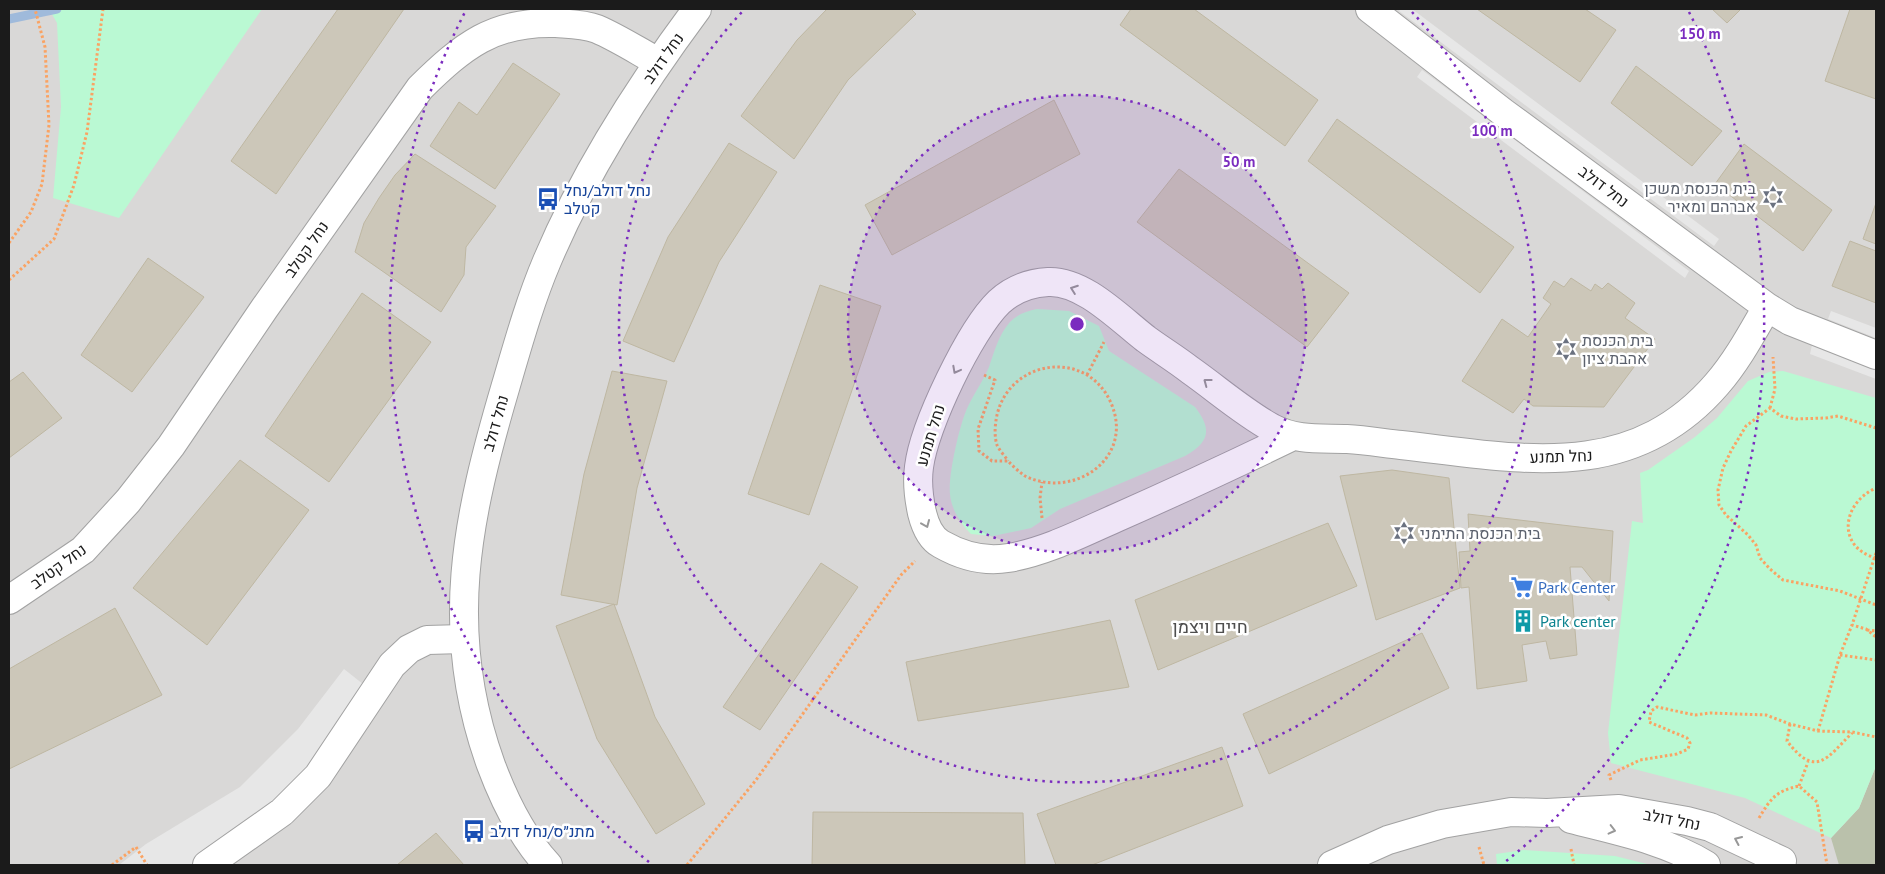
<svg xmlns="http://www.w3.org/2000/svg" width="1885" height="874" font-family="'PT Sans',Heebo,sans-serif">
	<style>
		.residential { fill: #d9d8d7 }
		.construction { fill: #bac1ab }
		.park { fill: #baf9d3 }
		.parking { fill: #e7e7e7 }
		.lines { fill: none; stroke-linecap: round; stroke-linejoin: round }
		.stream { stroke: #9fbadb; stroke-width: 9 }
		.building { fill: #ccc7b9; stroke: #beb7a2 }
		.minor-casing { stroke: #a2a2a2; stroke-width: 30 }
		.tertiary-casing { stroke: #a2a2a2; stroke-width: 30 }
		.path { stroke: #faa363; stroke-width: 3; stroke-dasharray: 2.5 2.5; stroke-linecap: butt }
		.minor { stroke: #fff; stroke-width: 28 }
		.tertiary { stroke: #fff; stroke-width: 28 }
		.oneway { stroke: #989898 }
		.ring { fill: none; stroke: #7b2cbf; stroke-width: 2.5; stroke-dasharray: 2.5 5 }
		.labels { text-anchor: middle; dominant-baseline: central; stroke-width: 5; stroke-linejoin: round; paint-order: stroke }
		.street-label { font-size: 16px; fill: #1b1b1b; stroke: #fff }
		.worship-label { font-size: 16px; fill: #5b616d; stroke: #fff; text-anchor: start }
		.transit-label { font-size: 16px; fill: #164399; stroke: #fff; text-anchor: start }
		.shop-label { font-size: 16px; fill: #366cbe; stroke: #fff; text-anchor: start }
		.culture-label { font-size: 16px; fill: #0d838f; stroke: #fff; text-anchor: start }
		.neighbourhood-label { font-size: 18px; fill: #4e4e4e; stroke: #fff }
		.centre { fill: #7b2cbf; stroke: #fff; stroke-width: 2.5 }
		.ring-label { font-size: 15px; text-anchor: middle; font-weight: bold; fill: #7b2cbf; stroke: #fff; stroke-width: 5; stroke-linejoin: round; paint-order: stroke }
	</style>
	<rect width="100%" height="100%" fill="#edece0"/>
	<path class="residential" d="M9 9H1876V865H9Z"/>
	<path class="construction" d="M1876 766V865H1839L1831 838 1859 808Z"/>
	<path class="park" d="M49 9H262L119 218 53 198 61 107 57 23Z
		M1037 309 1069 311 1099 326 1109 351 1195 407C1212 429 1210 442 1185 456L1060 509 1031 528 993 536 971 534C961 524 951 509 950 494 948 476 959 428 966 411 972 396 983 382 989 367 995 350 998 336 1010 322 1018 314 1027 311 1037 309Z
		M1783 371 1876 398V766L1859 808 1831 838 1745 798 1611 763 1608 733 1632 521 1643 523 1640 473 1648 470 1695 437 1717 418 1748 381 1769 372Z
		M1524 850 1615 856 1651 865H1497L1496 854Z"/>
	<path class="parking" d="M1401 9H1412L1719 239 1714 246 1399 11Z
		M1422 70 1689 271 1685 278 1417 77Z
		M1831 311 1876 328V338L1828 319Z
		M1812 345 1876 369V379L1810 354Z
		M344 669 373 692 306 778 205 865H119L146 844 240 787 298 729Z"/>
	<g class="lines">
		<path class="stream" d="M9 19 57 9"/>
	</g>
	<path class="building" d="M338 9H404L276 194 231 161Z
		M827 9H911L916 14 848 80 794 159 741 116 797 40Z
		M1131 9H1194L1318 100 1285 146 1120 25Z
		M1477 9H1585L1616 30 1580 82Z
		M1712 9H1741L1727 23Z
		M1850 9H1876V99L1825 81Z
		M513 63 560 94 495 189 430 146 459 102 477 115Z
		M1636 66 1722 131 1692 166 1611 103Z
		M1054 100 1080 154 892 255 865 205Z
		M1337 119 1514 247 1480 293 1308 161Z
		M729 143 777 172 719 262 674 362 623 341 668 237Z
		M1744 144 1832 210 1803 251 1715 184Z
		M415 154 496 206 466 247 464 275 441 312 355 252 364 223 379 198 395 175Z
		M1179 169 1349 293 1307 347 1137 222Z
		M1876 203V244L1863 239Z
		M1850 241 1876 251V303L1832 286Z
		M148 258 204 297 132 392 81 355Z
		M1571 278 1591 291 1595 284 1602 289 1608 283 1635 303 1625 318 1655 339 1604 407 1533 406 1524 399 1513 413 1462 381 1502 319 1528 337 1551 304 1543 298 1554 281 1564 287Z
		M820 285 881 306 809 515 748 494Z
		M362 293 431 342 329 482 265 436Z
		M612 371 667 381 637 488 617 605 561 595 584 474Z
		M23 372 62 418 9 458V382Z
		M240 460 309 510 207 645 133 588Z
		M1392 470 1449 478 1460 588 1376 620 1340 476Z
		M1468 514 1613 531 1609 601 1582 567H1570L1577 655 1550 659 1546 641 1522 645 1527 681 1477 689 1469 587 1461 588 1459 552 1470 551Z
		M1328 523 1357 586 1158 670 1135 600Z
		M821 563 858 587 760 730 723 707Z
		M614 604 655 717 705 804 656 834 597 739 556 626Z
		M115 608 162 695 9 769V669Z
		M1110 620 1129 687 918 721 906 662Z
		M1422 633 1449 688 1269 774 1243 714Z
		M1222 747 1243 806 1092 865H1056L1037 814Z
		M813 812 1023 813 1025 865H812Z
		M436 833 464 865H397Z"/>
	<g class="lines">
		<defs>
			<path id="minor" d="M1370 9 1504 113 1767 307 1790 321 1876 355
				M1291 437C1233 465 1175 492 1116 518 1082 533 1045 552 1008 558 984 562 962 556 941 544 930 538 925 525 922 513 919 499 917 481 919 467 924 426 970 330 999 302 1013 289 1029 283 1048 282 1083 280 1120 319 1146 339 1161 350 1176 359 1190 370 1217 389 1243 412 1272 428 1297 441 1320 438 1347 439 1365 440 1383 443 1401 445 1518 458 1630 485 1717 384 1737 361 1752 333 1767 307
				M9 600 83 550 128 501 171 446 264 309 420 88C463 46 493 21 556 23 570 24 584 24 597 29 618 38 638 51 658 62
				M207 865 282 812 318 776 392 665 409 649 427 640 463 639"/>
			<path id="tertiary" d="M1571 819C1617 831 1665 840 1706 865
				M548 865C522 837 504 800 491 765 442 630 467 517 506 385 518 344 530 301 547 261 585 171 639 87 697 9
				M1332 865 1388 840 1442 824 1511 812 1547 813 1619 809 1687 821 1710 827 1782 861"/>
		</defs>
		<use href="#minor" class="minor-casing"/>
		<use href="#tertiary" class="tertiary-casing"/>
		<path class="path" d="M9 243 31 212 42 184 49 125 45 47 35 9
			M9 280 54 239 74 185 87 132 103 9
			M984 375 995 380 978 429 979 451 992 461H1008C1013 466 1019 472 1025 476 1074 500 1135 458 1111 403 1087 348 1010 359 997 415 995 424 994 436 997 445 999 450 1005 456 1008 461
			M1087 375 1104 342
			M1770 408 1775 389 1773 357
			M1876 428 1838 416 1826 418 1796 419 1781 416 1770 408 1746 426 1731 451 1723 468 1718 490 1719 505 1726 515 1748 535 1756 545 1760 558 1770 569 1783 580 1840 591 1876 605
			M1042 518 1040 498 1042 482
			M1876 553 1852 625 1866 629 1876 637
			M1876 558C1836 547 1842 503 1876 488
			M1867 630 1876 631
			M1840 655 1876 660
			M1790 724 1787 741C1816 779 1827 758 1852 733
			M1818 731 1840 655 1852 625
			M1611 780 1609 775 1640 760 1677 754 1688 749 1690 743 1687 738 1649 722 1651 711 1657 707 1695 715 1710 713 1766 715 1790 724 1818 731 1852 732 1876 737
			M1799 786 1808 762
			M1759 818C1771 798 1776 791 1799 786L1817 802 1827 865
			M1479 847 1484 865
			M1571 849 1574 865
			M112 865 136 847 147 865
			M687 865 756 780 901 575 915 561"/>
		<use href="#minor" class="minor"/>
		<use href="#tertiary" class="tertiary"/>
	</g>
	<defs><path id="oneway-chevron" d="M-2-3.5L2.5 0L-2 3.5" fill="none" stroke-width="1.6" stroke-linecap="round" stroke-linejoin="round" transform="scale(1.25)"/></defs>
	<g class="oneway">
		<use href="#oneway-chevron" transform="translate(1074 289) rotate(-160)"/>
		<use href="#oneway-chevron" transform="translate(956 370) rotate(118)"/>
		<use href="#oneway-chevron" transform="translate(1207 382) rotate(-143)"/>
		<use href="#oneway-chevron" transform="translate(926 524) rotate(67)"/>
		<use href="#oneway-chevron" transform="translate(1612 830) rotate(14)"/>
		<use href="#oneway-chevron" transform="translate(1738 840) rotate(-156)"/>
	</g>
	<circle cx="1077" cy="324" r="229" fill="#7b2cbf" fill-opacity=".12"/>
	<g class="ring">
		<circle cx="1077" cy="324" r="229"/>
		<path d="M1412 12A458 458 0 1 1 742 12"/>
		<path d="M649 862A687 687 0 0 1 465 12M1689 12A687 687 0 0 1 1505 862"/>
	</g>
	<defs>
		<symbol id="synagogue-bare" viewBox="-9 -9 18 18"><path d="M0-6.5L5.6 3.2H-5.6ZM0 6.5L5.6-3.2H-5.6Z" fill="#6b7280" stroke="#fff" stroke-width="2.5" paint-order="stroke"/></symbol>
		<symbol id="bus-bare" viewBox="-9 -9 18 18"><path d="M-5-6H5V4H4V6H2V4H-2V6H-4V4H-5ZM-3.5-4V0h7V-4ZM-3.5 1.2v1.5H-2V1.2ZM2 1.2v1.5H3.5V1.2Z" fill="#1a4fb4" stroke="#fff" stroke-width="2.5" paint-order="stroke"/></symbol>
		<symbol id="supermarket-bare" viewBox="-9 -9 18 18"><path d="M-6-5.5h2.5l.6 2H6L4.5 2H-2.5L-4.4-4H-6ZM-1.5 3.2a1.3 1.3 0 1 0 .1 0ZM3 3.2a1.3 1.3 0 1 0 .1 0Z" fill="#3f7fe0" stroke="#fff" stroke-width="2.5" paint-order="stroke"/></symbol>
		<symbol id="building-bare" viewBox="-9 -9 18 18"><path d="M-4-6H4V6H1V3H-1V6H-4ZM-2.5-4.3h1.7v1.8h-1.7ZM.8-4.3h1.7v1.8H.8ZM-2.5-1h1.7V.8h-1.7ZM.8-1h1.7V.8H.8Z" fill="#0f9aa8" stroke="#fff" stroke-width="2.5" paint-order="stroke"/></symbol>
	</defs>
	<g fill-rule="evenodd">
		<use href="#synagogue-bare" x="1757" y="181" width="32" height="32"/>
		<use href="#bus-bare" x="532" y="183" width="32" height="32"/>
		<use href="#synagogue-bare" x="1550" y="333" width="32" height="32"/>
		<use href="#synagogue-bare" x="1388" y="517" width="32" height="32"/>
		<use href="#supermarket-bare" x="1506" y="571" width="32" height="32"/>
		<use href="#building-bare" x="1507" y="605" width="32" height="32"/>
		<use href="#bus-bare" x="458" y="815" width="32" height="32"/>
	</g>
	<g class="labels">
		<g class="street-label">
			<text transform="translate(663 58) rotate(-55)">נחל דולב</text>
			<text transform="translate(1604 186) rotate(37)">נחל דולב</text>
			<text transform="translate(306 249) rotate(-55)">נחל קטלב</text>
			<text transform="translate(495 423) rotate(-74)">נחל דולב</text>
			<text transform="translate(930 435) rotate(-73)">נחל תמנע</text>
			<text transform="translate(1561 456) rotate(-2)">נחל תמנע</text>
			<text transform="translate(58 566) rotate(-36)">נחל קטלב</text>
			<text transform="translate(1672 819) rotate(11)">נחל דולב</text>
		</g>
		<g class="worship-label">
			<text x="1756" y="188" text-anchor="end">בית הכנסת משכן<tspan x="1756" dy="18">אברהם ומאיר</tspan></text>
			<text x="1582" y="340">בית הכנסת<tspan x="1582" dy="18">אהבת ציון</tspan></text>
			<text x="1420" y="533">בית הכנסת התימני</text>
		</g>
		<g class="transit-label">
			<text x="564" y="190">נחל דולב/נחל<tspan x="564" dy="18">קטלב</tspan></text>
			<text x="490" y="831">מתנ״ס/נחל דולב</text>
		</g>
		<g class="shop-label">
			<text x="1538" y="587">Park Center</text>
		</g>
		<g class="culture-label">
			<text x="1540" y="621">Park center</text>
		</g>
		<g class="neighbourhood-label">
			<text x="1210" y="626">חיים ויצמן</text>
		</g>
	</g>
	<circle cx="1077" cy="324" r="8" class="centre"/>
	<g class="ring-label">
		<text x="1700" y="39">150 m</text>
		<text x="1492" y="136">100 m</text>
		<text x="1239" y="167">50 m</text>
	</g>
	<rect width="1885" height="874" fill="none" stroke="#1b1b1b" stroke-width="20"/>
</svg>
